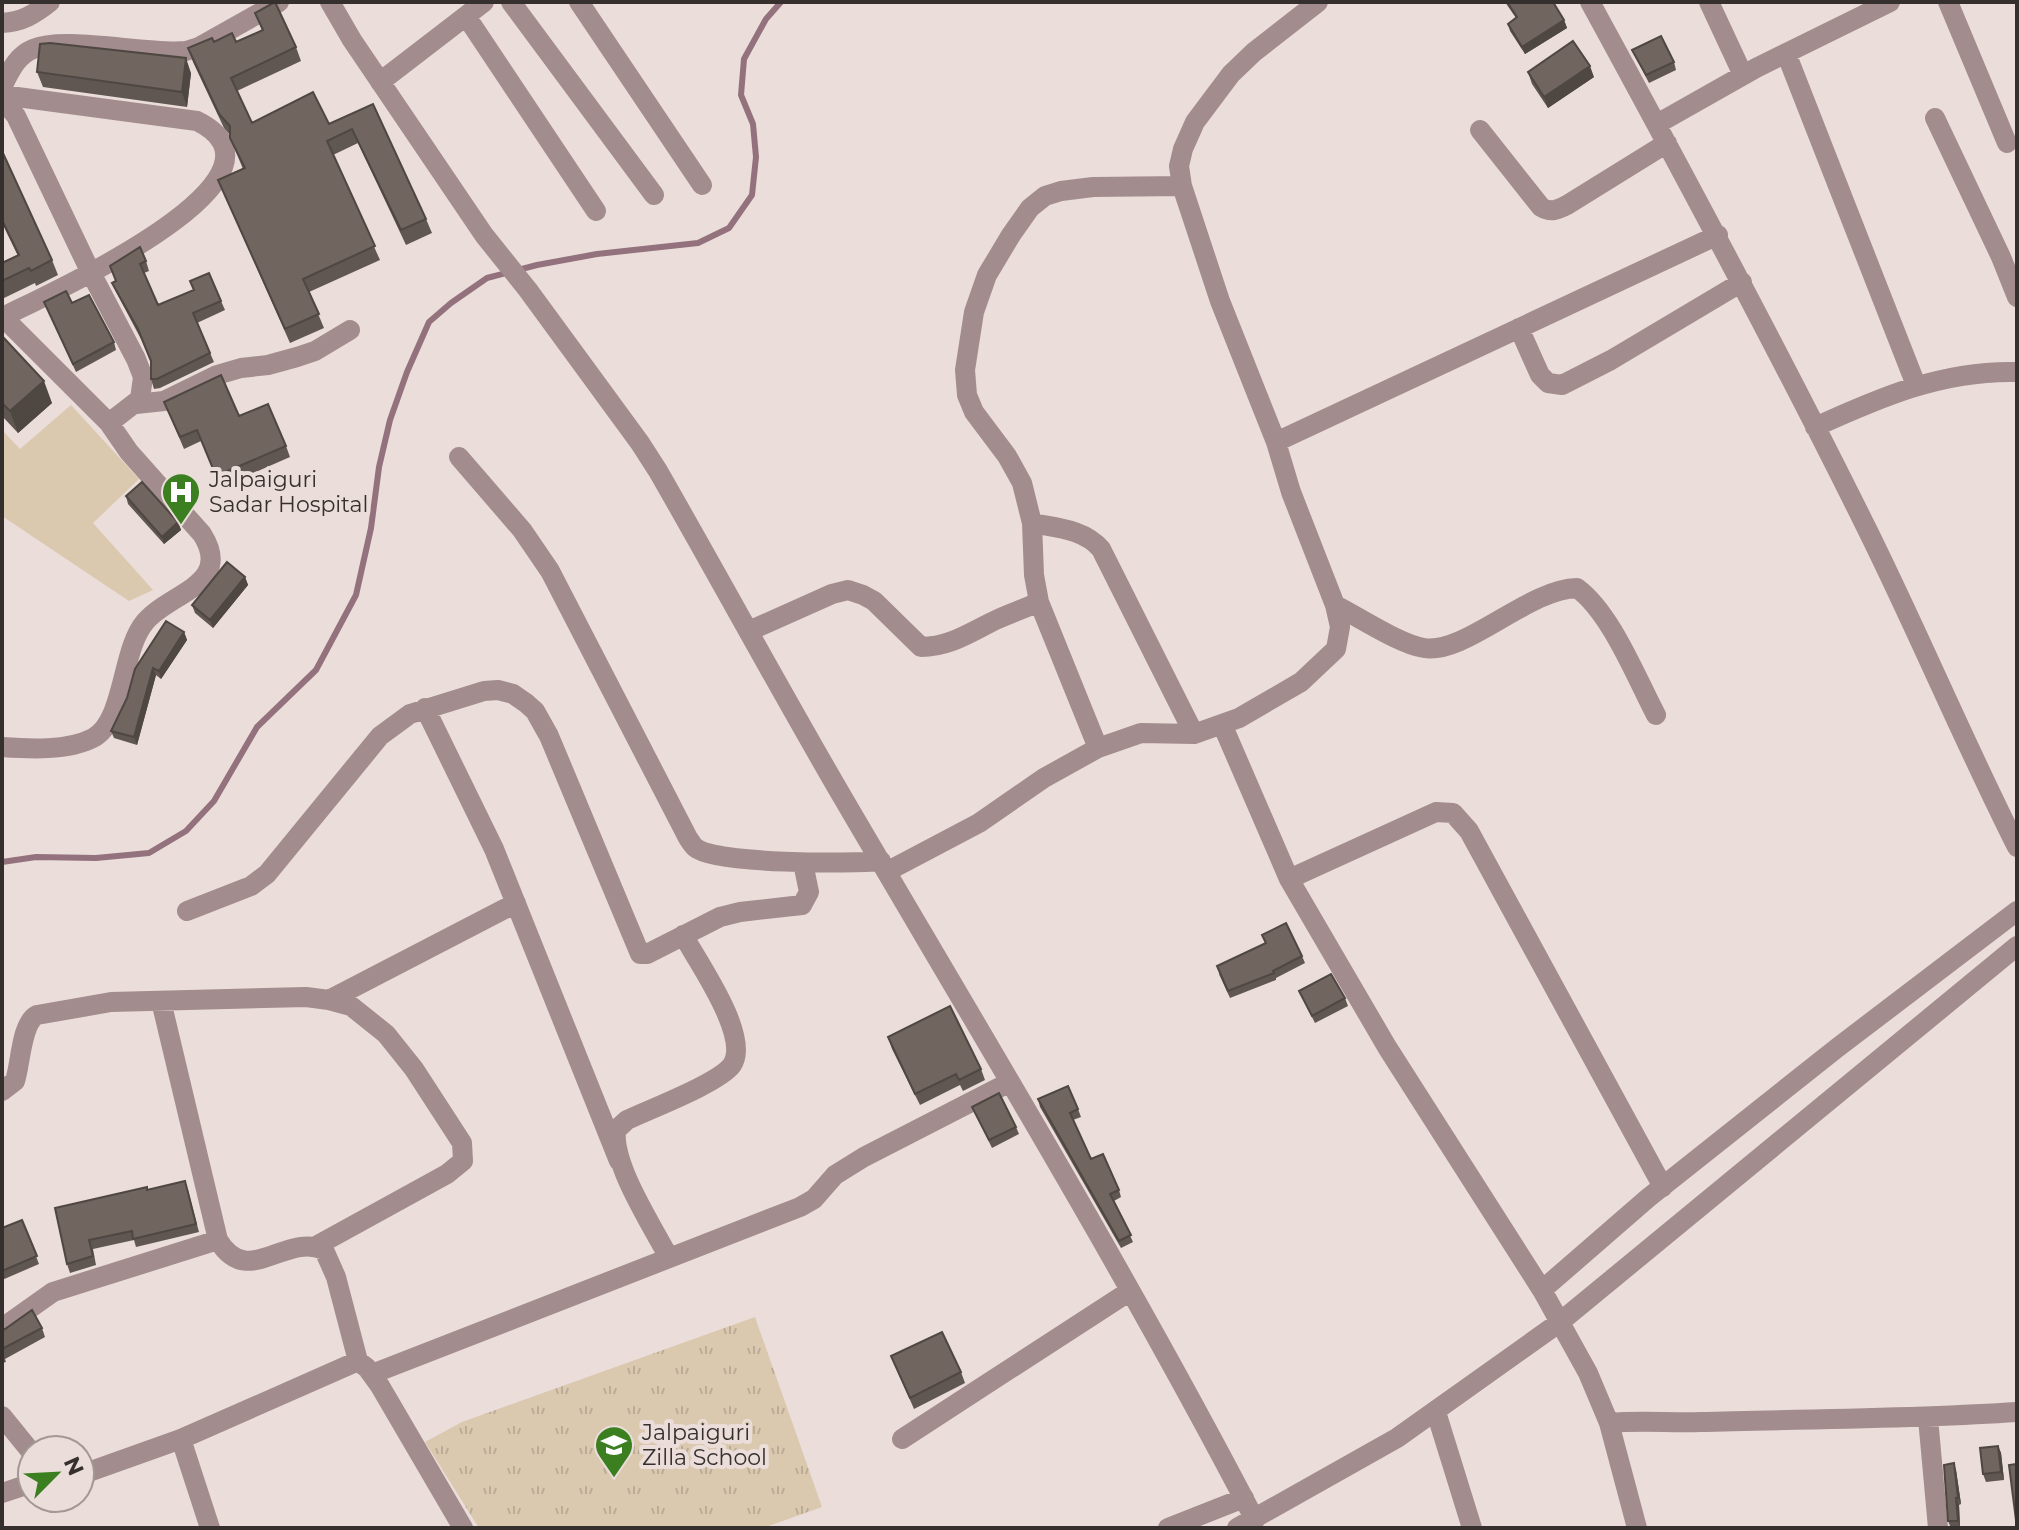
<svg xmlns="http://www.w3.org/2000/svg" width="2019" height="1530" font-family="Montserrat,sans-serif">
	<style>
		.park { fill: url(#park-tufts) }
		.pitch { fill: #dac8af }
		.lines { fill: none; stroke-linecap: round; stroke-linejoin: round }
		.stream { stroke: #93727e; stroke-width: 6 }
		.minor { stroke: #a28c8d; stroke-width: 20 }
		.wall { fill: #605752 }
		.shaded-wall { fill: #4e4742 }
		.building { fill: #70655f; stroke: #4e4742; stroke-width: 2 }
		.labels { text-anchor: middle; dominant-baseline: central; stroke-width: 8; stroke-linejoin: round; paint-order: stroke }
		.poi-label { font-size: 22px; fill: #35302e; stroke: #ebddd9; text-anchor: start }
	</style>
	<defs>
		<pattern id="park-tufts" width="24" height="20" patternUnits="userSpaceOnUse" patternTransform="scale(2)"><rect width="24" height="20" fill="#dac8af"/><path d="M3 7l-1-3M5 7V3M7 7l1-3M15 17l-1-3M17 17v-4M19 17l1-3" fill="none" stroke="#bcac97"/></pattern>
	</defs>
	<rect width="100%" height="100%" fill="#ebddd9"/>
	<path class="park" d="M755 1317 822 1507 763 1528H479L425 1442 462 1422Z"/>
	<path class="pitch" d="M71 405 139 479 93 523 153 590 129 601 2 516V430L20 449Z"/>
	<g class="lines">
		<path class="stream" d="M2 862 36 857 96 858 149 853 186 831 214 801 257 727 316 670 356 595 371 528 379 467 390 420 407 372 429 322 451 303 487 278 537 265 597 254 698 243 729 228 752 195 756 157 753 124 741 95 744 59 766 19 781 2"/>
		<path class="minor" d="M330 2 352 40 484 235 528 290 640 443 658 471C720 579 780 690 843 798 983 1037 1127 1274 1255 1520
			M511 2 654 195
			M579 2 702 185
			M1590 2C1685 176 1779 351 1867 529 1919 634 1964 742 2017 847
			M1709 2 1743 75
			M1948 2 2007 143
			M466 16 596 211
			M2 23C22 22 35 14 50 2
			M1786 53 1916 385
			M380 82 484 2
			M2 87C10 72 16 56 33 49 65 35 147 55 186 51L199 47 279 2
			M2 95 197 121C312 178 41 297 3 317
			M2 99 16 116 90 271 136 359 143 377 140 399 109 423 129 452 202 534C234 585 170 592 145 622 121 650 125 721 93 738 68 751 29 749 2 747
			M1935 118 2001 257 2017 297
			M1657 124 1756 68 1890 2
			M1480 130 1541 207C1551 213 1557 210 1567 205L1667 143
			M2 316 109 423
			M1519 328 1540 375 1548 383 1562 385 1611 360 1742 282
			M136 404 164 401 217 375 241 368 268 365 297 357 315 351 350 330
			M1815 427C1881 397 1943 370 2017 372
			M1276 442 1718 235
			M459 457 522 530 550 571 688 838C691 842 693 846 696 848 715 864 852 864 881 861
			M1032 523C1057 528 1084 529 1101 549L1194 734
			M1335 605C1359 617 1399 644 1424 648 1465 655 1528 589 1577 588 1611 613 1636 677 1656 715
			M749 631 832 594 848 590 863 595 874 601 921 647C951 647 972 631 998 619 1011 613 1026 608 1039 602
			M425 708 494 849 619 1161
			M1222 724 1289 879 1387 1047 1542 1290 1588 1373 1609 1423 1637 1528
			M1098 748 1039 602 1034 575 1032 523 1022 483 1007 456 974 412 967 395 965 370 974 312 987 275 1011 235 1030 208 1045 196 1061 191 1093 187 1182 186
			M888 871 979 823 1044 778 1098 748 1141 733 1194 734 1239 718 1301 682 1336 649 1340 627 1335 605 1291 492 1276 442 1220 301 1182 186 1179 166 1183 149 1195 122 1231 74 1254 52 1318 2
			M1289 879 1436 812 1453 813 1469 831 1663 1187
			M187 911 251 886 267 874 380 736 410 714 484 691 498 690 513 694 526 703 535 711 549 736 640 954H647L720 917 740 912 802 905 809 892 803 863
			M329 1000 516 903
			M161 1001 218 1240C248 1290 285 1232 324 1250L336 1277 358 1361
			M2 1091 15 1081C21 1063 21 1023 37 1015L111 1002 306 997 329 1000 351 1006 386 1034 414 1069 462 1143 463 1161 447 1174 316 1246
			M669 1258C652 1225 612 1165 616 1130L627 1120C650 1109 719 1083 732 1065 751 1037 698 962 683 935
			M1542 1290 1648 1198 1837 1048 2017 911
			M2 1328 53 1292 218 1240
			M372 1374 800 1207 814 1199 835 1175 864 1157 1010 1082
			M1436 1412 1472 1528
			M2 1416 32 1453
			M1928 1418 1938 1528
			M1609 1423C1640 1420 1670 1423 1700 1422 1806 1419 1912 1419 2017 1412
			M181 1439 210 1528
			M902 1439 1130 1291
			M80 1475 181 1439 358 1361 367 1368 380 1386 463 1528
			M2 1493 32 1483
			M1168 1528 1244 1498
			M1237 1528 1397 1438 1560 1322 2017 946"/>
	</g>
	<path class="wall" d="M1505 2H1553L1564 20 1567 28 1525 54 1510 31 1508 24 1516 18Z
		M255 13 296 47 301 61 237 91 252 123 329 124 373 104 426 219 432 233 406 245 358 143 333 155 380 260 309 292 324 328 290 343 218 180 243 169 236 152 230 135 224 128 193 62 188 48 214 42H236L262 30Z
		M1632 50 1674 62 1676 70 1649 83Z
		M37 72 191 73 187 107 43 87Z
		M1528 72 1594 77 1548 108 1532 84Z
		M2 151 52 260 58 275 36 286 35 283 2 299V263L18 256 2 223Z
		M146 261 149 271 144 273 158 305 221 301 225 310 197 323 214 362 160 388 154 389 151 379V362L141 339 116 292 112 283 116 281 110 266Z
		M44 302 114 342 116 350 76 372Z
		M2 336 52 403 18 433 2 416Z
		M164 402 239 416 286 446 290 457 221 487 201 441 184 449Z
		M126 496 178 522 181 530 164 544 128 504Z
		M245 577 248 585 213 628 195 613 192 605Z
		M184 632 187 640 161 679 156 675 137 745 114 738 111 731 127 698Z
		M1262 935 1302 956 1305 963 1276 978V980L1230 998 1219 974 1265 943Z
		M1299 991 1345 998 1348 1006 1315 1023Z
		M888 1037 981 1069 985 1080 963 1091 960 1085 920 1105 892 1049Z
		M1038 1099 1078 1109 1081 1117 1073 1120 1091 1159 1119 1190 1121 1197 1114 1201 1133 1242 1121 1248 1040 1107Z
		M972 1107 1016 1127 1019 1134 992 1148Z
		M148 1190H188L199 1232 136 1247 134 1240 93 1249 96 1265 70 1273 67 1264 55 1208Z
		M22 1220 39 1264 2 1280V1228Z
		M42 1328 45 1337 5 1359 6 1362 2 1363V1330Z
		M891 1356 961 1372 965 1383 914 1409Z
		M1998 1446 2001 1453 2004 1480 1986 1482 1983 1474Z
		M1956 1470 1961 1504 1959 1505 1960 1527 1951 1528 1948 1521Z"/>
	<path class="shaded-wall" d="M1564 20 1567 28 1525 54 1522 47Z
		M186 58 191 73 187 107 182 92Z
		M1590 66 1594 77 1548 108 1544 97Z
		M44 381 52 403 18 433 10 411Z
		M178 522 181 530 164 544 162 537Z
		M245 577 248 585 213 628 210 620Z
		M184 632 187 640 161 679 159 671Z
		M153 668 156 675 137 745 134 737Z
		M1998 1446 2001 1453 2004 1480 2001 1472Z
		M1954 1463 1956 1470 1961 1504 1958 1498Z
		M1956 1498 1959 1505 1960 1527 1958 1521Z"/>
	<path class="building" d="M275 2 296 47 231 78 252 123 313 92 329 124 373 104 426 219 401 230 352 129 327 141 375 246 303 279 319 314 285 329 218 180 245 168 230 138V126L219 114 188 48 212 38 214 42 232 33 236 42 263 30 255 13Z
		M1507 2H1553L1564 20 1522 47 1508 24 1517 17Z
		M1661 36 1674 62 1646 75 1632 50Z
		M1573 41 1590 66 1544 97 1528 72Z
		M50 43 186 58 182 92 37 72 40 44Z
		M2 151 52 260 31 271 29 268 2 281V263L19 255 2 220Z
		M140 247 146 261 140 264 158 305 194 290 190 281 209 273 221 301 193 313 210 353 157 379H151V361L138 329 112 283 116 281 110 266Z
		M66 291 72 303 89 295 114 342 73 364 44 302Z
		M2 336 44 381 10 411 2 403Z
		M221 375 239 416 268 404 286 446 216 476 197 430 180 437 164 402Z
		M142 482 178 522 162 537 126 496Z
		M227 562 245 577 210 620 192 605Z
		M166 621 184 632 159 671 153 668 134 737 111 731 127 698 135 669Z
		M1286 923 1302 956 1273 971 1274 973 1228 991 1217 966 1266 943 1262 935Z
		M1331 974 1345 998 1312 1016 1299 991Z
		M950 1006 981 1069 959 1080 956 1074 915 1094 888 1037Z
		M1068 1086 1078 1109 1070 1113 1091 1159 1103 1154 1119 1190 1110 1194 1131 1235 1119 1241 1038 1099Z
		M999 1093 1016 1127 989 1140 972 1107Z
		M185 1181 196 1224 133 1239 132 1231 89 1240 93 1256 67 1264 55 1208 147 1187V1190Z
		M22 1220 37 1256 2 1271V1228Z
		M32 1310 42 1328 2 1349V1330L5 1329Z
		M942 1332 961 1372 910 1398 891 1356Z
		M1998 1446 2001 1472 1983 1474 1980 1448Z
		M1954 1463 1958 1498H1956L1958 1521H1948L1944 1465Z
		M2017 1464V1519L2016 1520 2009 1465Z"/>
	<defs>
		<symbol id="hospital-pin" viewBox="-11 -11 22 30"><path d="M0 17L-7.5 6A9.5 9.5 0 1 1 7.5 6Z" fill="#3b7f21" stroke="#ebddd9"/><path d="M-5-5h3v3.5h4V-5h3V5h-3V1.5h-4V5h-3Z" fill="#fff"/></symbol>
		<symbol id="school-pin" viewBox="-11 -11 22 30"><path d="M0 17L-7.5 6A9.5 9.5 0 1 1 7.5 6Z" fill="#3b7f21" stroke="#ebddd9"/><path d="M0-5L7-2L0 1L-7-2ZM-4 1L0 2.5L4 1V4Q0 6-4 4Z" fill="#fff"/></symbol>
	</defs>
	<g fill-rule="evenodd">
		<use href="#hospital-pin" x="159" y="470" width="44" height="60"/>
		<use href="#school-pin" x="592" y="1423" width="44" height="60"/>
	</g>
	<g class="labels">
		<g class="poi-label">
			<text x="209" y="479">Jalpaiguri<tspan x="209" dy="25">Sadar Hospital</tspan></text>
			<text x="642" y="1432">Jalpaiguri<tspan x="642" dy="25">Zilla School</tspan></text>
		</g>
	</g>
	<rect width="2019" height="1530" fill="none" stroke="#35302e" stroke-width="8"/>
	<g transform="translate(56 1474) rotate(66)"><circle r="38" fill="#ebddd9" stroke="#a29895" stroke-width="2"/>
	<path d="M0-6L14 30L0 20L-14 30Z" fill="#3b7f21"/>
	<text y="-12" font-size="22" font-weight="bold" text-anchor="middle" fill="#35302e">N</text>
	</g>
</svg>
